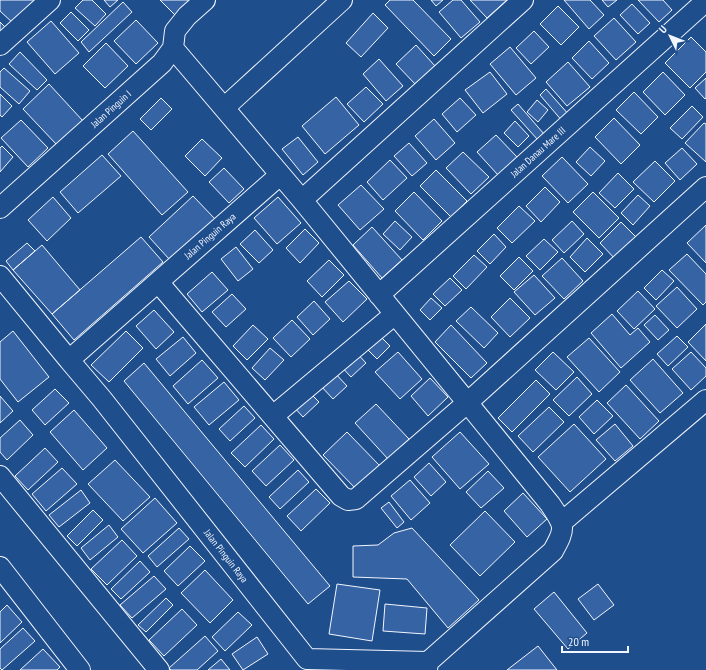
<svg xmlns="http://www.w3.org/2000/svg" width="706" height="670" font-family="'PT Sans Narrow',sans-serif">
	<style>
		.building { fill: #3563a3; stroke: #f2f6ff }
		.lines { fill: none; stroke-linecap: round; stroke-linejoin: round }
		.street-casing { stroke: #f2f6ff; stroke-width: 22 }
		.street { stroke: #1f4e8c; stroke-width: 20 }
		.labels { text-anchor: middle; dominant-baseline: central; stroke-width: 3; stroke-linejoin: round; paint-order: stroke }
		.street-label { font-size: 10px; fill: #f2f6ff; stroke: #1f4e8c }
	</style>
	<rect width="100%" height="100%" fill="#1f4e8c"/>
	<path class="building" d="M0 0H36L14 24 0 11Z
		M83 0H92L106 14 95 26 75 8Z
		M104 0H118L110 7Z
		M160 0H192L176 16Z
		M390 0H413L451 39 434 56 385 5Z
		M431 0H443L436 6Z
		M453 0H461L480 22 461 38 439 12Z
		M470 0H507L487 18Z
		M564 0H590L604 15 589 29Z
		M602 0H617L608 7Z
		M638 0H663L672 10 659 22Z
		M123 2 132 12 89 52 81 42Z
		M632 4 650 23 638 34 620 15Z
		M558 6 579 27 561 45 540 24Z
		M71 12 89 30 78 41 60 23Z
		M373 13 388 28 361 57 346 43Z
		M614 18 636 42 616 60 594 36Z
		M136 20 158 43 136 64 114 41Z
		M51 21 79 53 55 74 27 42Z
		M0 22 8 30 0 38Z
		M534 31 549 47 531 64 516 48Z
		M691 37 706 52V72L690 88 665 63Z
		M589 41 609 63 592 79 572 58Z
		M106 43 128 66 105 88 83 66Z
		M416 45 435 66 416 85 396 64Z
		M510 47 536 78 516 95 490 64Z
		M20 52 47 80 37 90 9 64Z
		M379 59 403 86 386 101 363 74Z
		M568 62 590 87 567 106 546 82Z
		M4 68 30 91 19 104 0 87V72Z
		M490 72 507 94 483 113 465 90Z
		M663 72 685 95 665 115 643 92Z
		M706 78V98L705 99 695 88Z
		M49 84 83 121 57 145 23 109Z
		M366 87 383 104 364 122 347 104Z
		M546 89 570 116 563 122 540 95Z
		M634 92 658 117 641 134 616 110Z
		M0 94 12 106 2 117 0 115Z
		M336 97 359 125 325 154 302 126Z
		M161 98 172 109 151 130 140 119Z
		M460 98 476 115 457 132 442 114Z
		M537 100 548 110 538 122 527 112Z
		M518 104 544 134 538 140 511 110Z
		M692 106 703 117 682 139 670 128Z
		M614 118 640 145 621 164 595 137Z
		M434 119 455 143 436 160 415 136Z
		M21 120 48 148 28 167 1 138Z
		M515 121 529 136 518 147 504 133Z
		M704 123 706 124V162L685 143Z
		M133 131 188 192 162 215 108 154Z
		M496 135 517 157 498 175 477 152Z
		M298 137 318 162 303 175 282 149Z
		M202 139 222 158 205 176 185 156Z
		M409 143 427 163 412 176 394 156Z
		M2 146 13 157 0 172V148Z
		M590 147 605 161 591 176 576 162Z
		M682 148 697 164 680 180 665 163Z
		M463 152 489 177 471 194 446 168Z
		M102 155 121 176 78 213 60 192Z
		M562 157 588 184 568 203 542 176Z
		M390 160 407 178 383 200 367 182Z
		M655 161 675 181 654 202 633 182Z
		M224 168 244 189 229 203 209 182Z
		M436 170 467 201 451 217 420 186Z
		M618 173 634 189 615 208 599 193Z
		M361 185 384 209 360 230 338 205Z
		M545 187 560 202 541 222 526 206Z
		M414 192 442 221 423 240 395 211Z
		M593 192 619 218 599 238 573 212Z
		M638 195 650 206 633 225 621 213Z
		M193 196 215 219 170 260 149 237Z
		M53 197 71 218 47 241 28 220Z
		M278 197 301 223 277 244 254 218Z
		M519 206 535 221 512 243 497 228Z
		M395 221 412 237 400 250 383 234Z
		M572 221 584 234 564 253 552 240Z
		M621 222 638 239 617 261 600 243Z
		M706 225V263L687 243Z
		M372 227 402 260 382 278 353 245Z
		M305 229 319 243 300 263 286 248Z
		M255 230 273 250 259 263 240 244Z
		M494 234 506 247 490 264 477 251Z
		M141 237 163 262 74 340 52 314Z
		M587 238 603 254 585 272 570 257Z
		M544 239 558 252 540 270 526 256Z
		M27 243 35 251 13 270 6 261Z
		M42 245 80 290 52 314 13 270Z
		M236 247 253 269 238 281 221 259Z
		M687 254 706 274V302L703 305 669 270Z
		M474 255 487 267 466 289 453 276Z
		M519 257 533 271 514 290 500 276Z
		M562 258 583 281 564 299 542 276Z
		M329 260 344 275 322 297 307 281Z
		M662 270 674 281 656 300 644 288Z
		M212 272 228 290 202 312 187 294Z
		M534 275 555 298 535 315 514 292Z
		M450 278 462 290 445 306 433 294Z
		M349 281 367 299 343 322 325 302Z
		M677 287 697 309 677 328 656 306Z
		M638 291 655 309 634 329 617 311Z
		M232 294 246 309 226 327 212 312Z
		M431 298 442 308 430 320 420 310Z
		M510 298 530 318 510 337 491 317Z
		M314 301 330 319 313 335 297 317Z
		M471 307 498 333 484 348 456 321Z
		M154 310 174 332 156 349 136 326Z
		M612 314 630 335 638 328 650 342 621 368 591 333Z
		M655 315 669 330 658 340 644 325Z
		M292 320 310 339 291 357 273 338Z
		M706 324V361L688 342Z
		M253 325 268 339 247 360 233 346Z
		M451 325 487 363 471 378 435 342Z
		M13 331 49 377 18 402 0 379V342Z
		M126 331 143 348 109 382 91 365Z
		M377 333 390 346 377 359 364 346Z
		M677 336 688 347 668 366 657 354Z
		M183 337 196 353 170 376 156 359Z
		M589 338 620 372 599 392 567 357Z
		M270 348 284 360 265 380 252 368Z
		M353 349 366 363 351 377 338 363Z
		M398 352 422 379 400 399 375 372Z
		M553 352 574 372 556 390 535 370Z
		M691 352 706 368V376L691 390 672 369Z
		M653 359 683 393 660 413 630 380Z
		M202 360 218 378 188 404 173 386Z
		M144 363 330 586 308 604 124 381Z
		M334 372 347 386 333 399 320 385Z
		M577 377 592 394 569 416 553 400Z
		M430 378 448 397 428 416 411 396Z
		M536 380 550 394 512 432 498 418Z
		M224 382 239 400 209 425 194 407Z
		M626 385 659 421 640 439 607 403Z
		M55 389 69 403 45 425 32 410Z
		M307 390 319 402 303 417 292 405Z
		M0 396 13 411 0 423Z
		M597 400 613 416 594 434 579 417Z
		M376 404 409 439 388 459 355 423Z
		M244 406 255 418 230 441 219 429Z
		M549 407 564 422 533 452 518 436Z
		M74 410 107 448 83 470 50 432Z
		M20 420 33 435 7 460 0 452V438Z
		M574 424 606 459 570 492 538 457Z
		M615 424 633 446 615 461 596 440Z
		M261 425 274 439 245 467 231 453Z
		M347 432 381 467 357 490 323 455Z
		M460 432 489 464 460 489 432 457Z
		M280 445 294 460 266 486 252 471Z
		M45 448 58 462 28 490 15 476Z
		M115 460 150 497 123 521 88 484Z
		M429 463 446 482 431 496 414 477Z
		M62 468 77 484 46 511 32 494Z
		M298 470 309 482 280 509 269 497Z
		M488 471 504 488 481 508 466 492Z
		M410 480 430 503 411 520 391 496Z
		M316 489 330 503 301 531 287 516Z
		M81 490 90 503 59 527 49 515Z
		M523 493 547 519 527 537 504 511Z
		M155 498 177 523 143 553 121 529Z
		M389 502 404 522 397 528 381 508Z
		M93 510 103 520 77 546 67 536Z
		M485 511 515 542 480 576 450 545Z
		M109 525 118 537 90 560 81 548Z
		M179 528 189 539 157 567 148 556Z
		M412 528 479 600 448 628 407 579 353 577V546L378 545 394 533Z
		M122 540 137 556 107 585 91 569Z
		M190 546 205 561 178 586 164 571Z
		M140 561 150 572 121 599 111 589Z
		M205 570 233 600 210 623 181 593Z
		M154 576 166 589 132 618 120 605Z
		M337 584 380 590 372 641 329 634Z
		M598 584 614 605 594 620 578 599Z
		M554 592 587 633 568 649 534 609Z
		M166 598 173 605 146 632 138 625Z
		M385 604 427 608 425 634 383 631Z
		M7 605 22 622 0 643V612Z
		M182 609 197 625 164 656 149 640Z
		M238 612 252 625 225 651 212 637Z
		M23 628 35 641 2 670 0 668V649Z
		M205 636 218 651 197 670H171L169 668Z
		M257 637 268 654 243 670 232 654Z
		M538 646 557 670H507Z
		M43 649 60 667 57 670H20Z
		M221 659 230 670H208Z"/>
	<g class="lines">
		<defs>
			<path id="street" d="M0 45 50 0
				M173 48 302 200 550 504C565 526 566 528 553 551L428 662 427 670
				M224 108 342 0
				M280 175 69 360 102 399 307 659 428 662
				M302 200 523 0
				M0 208 162 63 173 48 175 31 187 16 205 0
				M0 276 69 360
				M158 282 341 496 348 500 356 499 467 403 706 187
				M379 295 706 1
				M273 416 395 314
				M0 476 159 670
				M562 522 706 400
				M0 567 80 670"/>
		</defs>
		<use href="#street" class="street-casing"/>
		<use href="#street" class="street"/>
	</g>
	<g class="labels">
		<g class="street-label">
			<text transform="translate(111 109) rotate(-42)">Jalan Pinguin I</text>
			<text transform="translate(538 152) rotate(-42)">Jalan Danau Mare III</text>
			<text transform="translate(210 236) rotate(-41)">Jalan Pinguin Raya</text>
			<text transform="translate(226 556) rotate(52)">Jalan Pinguin Raya</text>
		</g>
	</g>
	<g transform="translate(670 36) rotate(313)" stroke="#1f4e8c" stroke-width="3" paint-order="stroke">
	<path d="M0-3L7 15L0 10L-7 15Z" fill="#f2f6ff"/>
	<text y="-6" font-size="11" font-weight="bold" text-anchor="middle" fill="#f2f6ff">U</text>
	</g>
	<path d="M562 646v6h66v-6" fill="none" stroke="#f2f6ff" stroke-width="2"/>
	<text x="568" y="646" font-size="12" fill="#f2f6ff" stroke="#1f4e8c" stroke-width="3" paint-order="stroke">20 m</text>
</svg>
